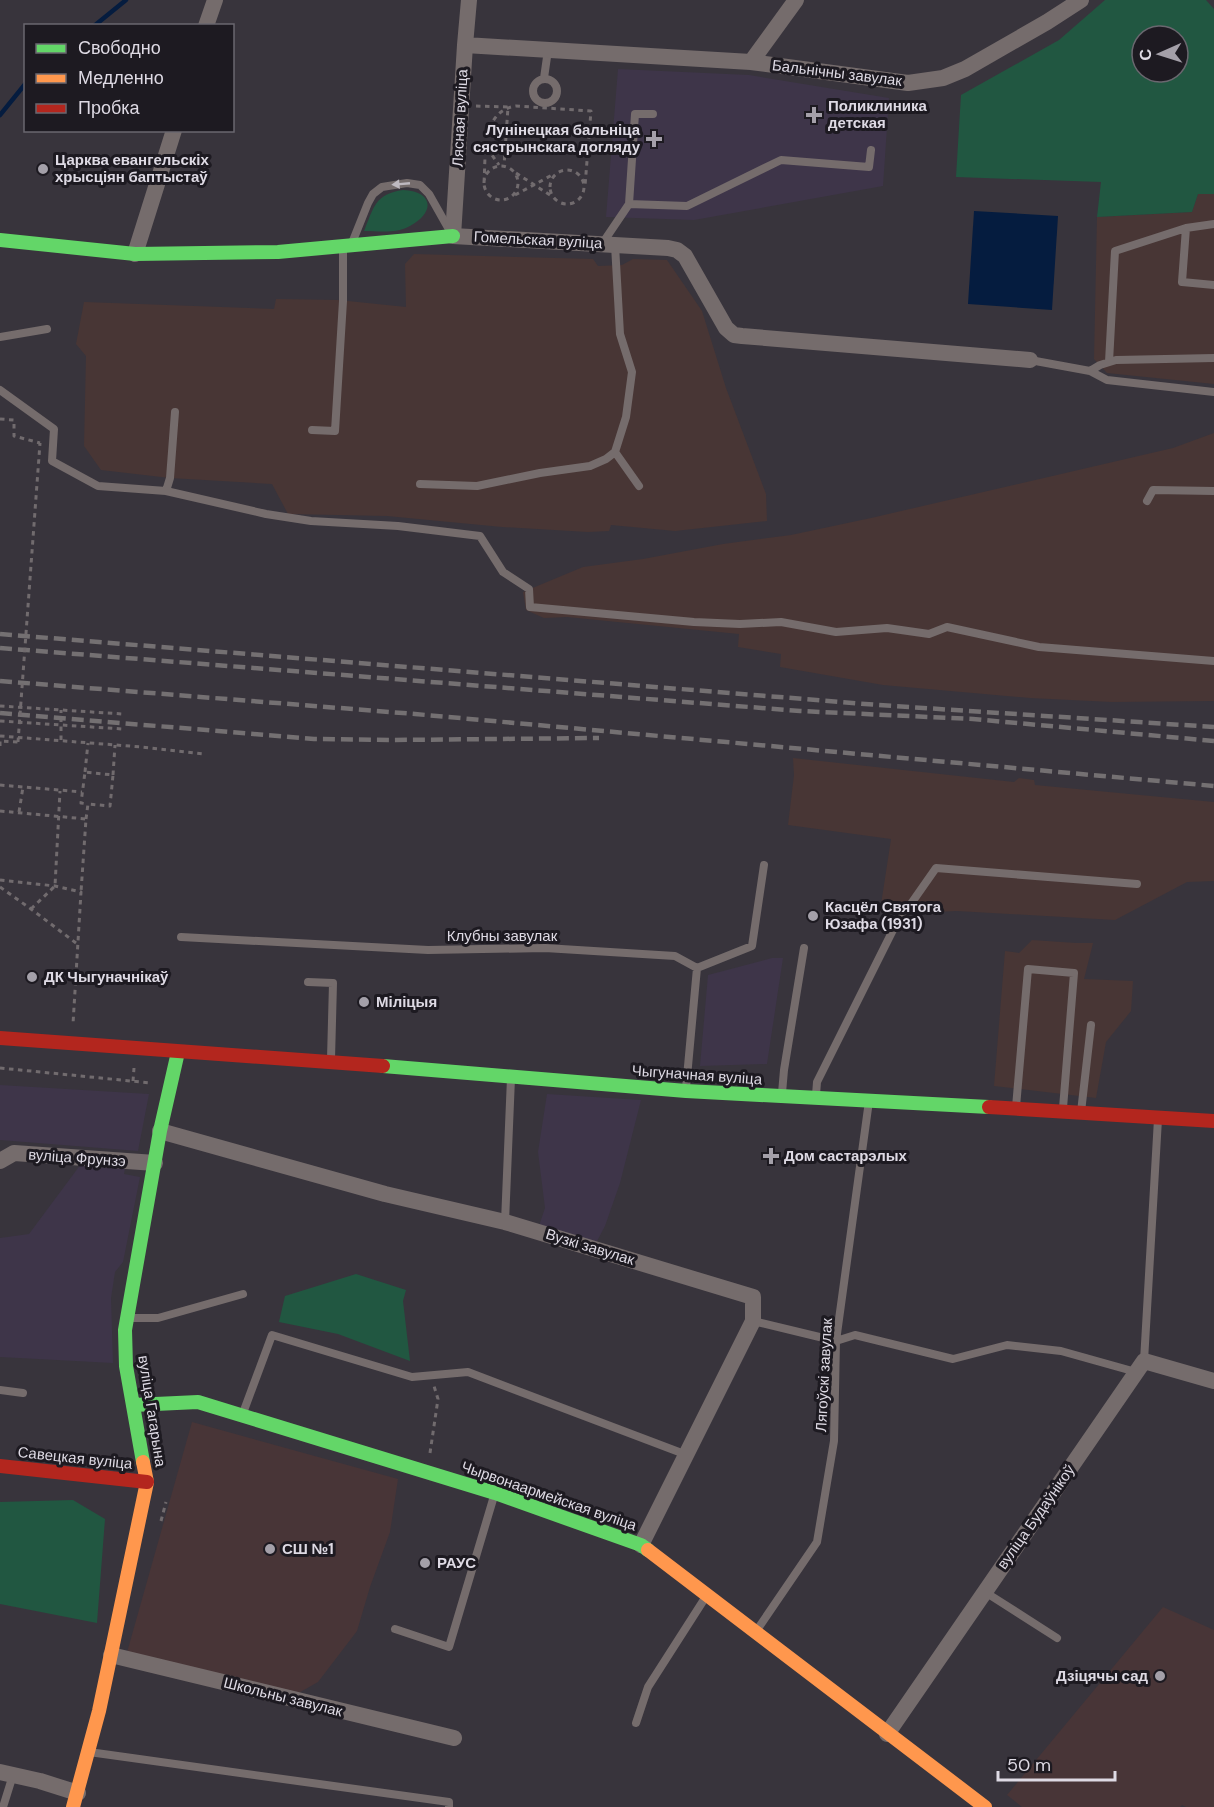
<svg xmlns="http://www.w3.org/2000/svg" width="1214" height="1807" font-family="'DM Sans',sans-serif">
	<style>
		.built { fill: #3e3549 }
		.industrial { fill: #483635 }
		.education { fill: #483537 }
		.green { fill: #215741; fill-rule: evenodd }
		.water { fill: #051c3f }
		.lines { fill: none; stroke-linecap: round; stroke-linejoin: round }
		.stream { stroke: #051c3f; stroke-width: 4.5 }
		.path { stroke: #716b6e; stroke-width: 3; stroke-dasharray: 4.5 4.5; stroke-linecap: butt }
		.lane { stroke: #756c6c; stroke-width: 8 }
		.street { stroke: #756c6c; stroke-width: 16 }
		.fast { stroke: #63d668; stroke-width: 14 }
		.slow { stroke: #ff974d; stroke-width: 14 }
		.jam { stroke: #b3261e; stroke-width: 14 }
		.rail { stroke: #747072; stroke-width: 4.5; stroke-dasharray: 12 6; stroke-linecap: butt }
		.path-bridge { stroke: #716b6e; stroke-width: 3; stroke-dasharray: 4.5 4.5; stroke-linecap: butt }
		.oneway { fill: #beb9c0 }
		.poi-dot { fill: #a4a0a9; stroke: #1d1a21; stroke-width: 2 }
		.labels { text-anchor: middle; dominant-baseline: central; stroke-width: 6; stroke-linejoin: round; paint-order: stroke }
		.street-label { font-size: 15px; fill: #dedae4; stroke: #1d1a21 }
		.poi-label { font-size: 15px; font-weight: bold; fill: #dedae4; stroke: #1d1a21; text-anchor: start }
	</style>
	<rect width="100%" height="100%" fill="#38343c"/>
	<path class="built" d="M618 69 749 75 889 98 883 186 694 220 606 217Z
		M772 958H783L767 1064 700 1066 708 975Z
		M0 1085 149 1094 138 1151 0 1140Z
		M547 1094 641 1100 620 1183 605 1226 596 1243 539 1226 545 1208 538 1152Z
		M84 1160 125 1168 124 1174 140 1177 123 1262 115 1272 111 1298 113 1363 0 1357V1238L29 1234Z"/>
	<path class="industrial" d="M1198 194H1214V384L1107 373 1094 359 1097 217 1192 212Z
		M414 254 593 259 598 266 622 265 633 259 667 260 702 311 726 388 766 494 767 521 675 531 611 525 609 531 588 532 502 527 387 516 288 514 272 484 170 478 101 470 84 446 86 356 76 344 84 302 274 309 276 299 338 300 406 307 405 264Z
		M1214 433V701L1112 702 1030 698 883 685 780 667 781 654 738 647 739 634 567 617 544 618 526 610 523 592 583 567 643 559 723 544 791 535 871 518 1173 448Z
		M793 758 1014 782 1019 778 1034 780 1035 785 1214 802V881L1187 882 1115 920 957 911 911 913 880 911 891 839 788 825 794 775Z
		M1032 940 1076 943H1093L1084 979 1133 981 1131 1011 1106 1042 1096 1098 994 1086 1005 951 1019 953Z"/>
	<path class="education" d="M192 1422 398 1479 390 1532 370 1587 357 1631 318 1682 295 1695 126 1656Z
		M1163 1607 1214 1630V1807H1186L1182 1805 1180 1807H1022L1007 1795Z"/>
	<path class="green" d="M1105 0H1206L1214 9V194H1198L1192 212 1097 217 1101 182 956 177 961 95 1059 40ZM1142 36H1178V72H1142Z
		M403 190C434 191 435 213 410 226 396 234 379 231 364 231 374 207 375 194 403 190Z
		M356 1274 406 1290 403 1301 410 1361 338 1334 279 1322 285 1296Z
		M73 1500 105 1519 97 1623 0 1604V1502Z"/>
	<path class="water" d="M974 211 1058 216 1052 310 968 304Z"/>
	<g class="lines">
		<path class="stream" d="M94 26 126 0
			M0 115 26 83"/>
		<path class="path" d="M476 106 508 107 504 166
			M487 148 499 165
			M484 183a17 17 0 1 1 34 0a17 17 0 1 1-34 0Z
			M550 187a17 17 0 1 1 34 0a17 17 0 1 1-34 0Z
			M516 173 553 197
			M484 182C486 155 481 111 516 106L591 111 585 186
			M515 195 554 174
			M0 419 14 420V436L40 443
			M0 706 123 714
			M0 721 123 729
			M0 736 142 747 205 754
			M61 740V710
			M0 746V741L18 742
			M85 772 88 743
			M113 775 115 745
			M0 785 82 792
			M0 811 86 819 81 892
			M19 812 23 787
			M86 819 88 804 110 806 113 775 85 772 81 803 88 804
			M0 880 55 886 81 892 73 1024
			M0 887 31 909 76 943
			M31 909 55 886 60 791
			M0 1068 151 1083
			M133 1081 134 1068
			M430 1453 438 1399 434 1386
			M161 1521 166 1502"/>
		<path class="lane" d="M544 78 548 50
			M533 91a12 12 0 1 1 24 0a12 12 0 1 1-24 0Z
			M629 204 635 114H653
			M1214 224 1186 228 1182 282 1214 285
			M352 243 368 203 373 194 382 187 407 183 420 185 429 194 451 233
			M602 244 629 204 687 206 781 160 869 167 871 150
			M615 245 620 334 632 372 626 417 615 452 639 486
			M0 337 47 329
			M1030 360 1090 371 1107 380 1214 392
			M1109 362 1115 251 1186 228
			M1090 371 1100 365 1116 360 1214 358
			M0 390 54 429 52 461 98 486 166 491 170 478 175 412
			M312 430 335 431 343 301V249
			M420 484 477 486 540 473 590 466 606 459 615 452
			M166 491 266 514 311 521 398 526 480 536 503 572 529 589 530 607 694 622 740 624 781 622 836 632 887 628 929 634 947 627 1039 647 1214 661
			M1147 501 1153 490 1214 491
			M181 937 428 950 545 948 675 956 697 968 686 1088
			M697 968 752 946 764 865
			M308 982 333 983 331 1059
			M782 1093 784 1070 804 948
			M816 1095 817 1082 894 928 936 868 1137 884
			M1016 1107 1028 969 1074 973 1063 1108
			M1081 1112 1091 1025
			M505 1222 511 1078
			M131 1318H158L243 1294
			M753 1321 836 1341 855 1335 953 1359 1007 1345 1061 1351 1136 1372
			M1144 1361 1158 1119
			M0 1390 23 1393
			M243 1413 272 1335 412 1377 468 1372 687 1455
			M985 1592 1057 1638
			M395 1629 449 1647 494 1496
			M757 1630 817 1542 834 1441 836 1341 869 1101
			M636 1723 648 1687 705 1598
			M89 1752 449 1802V1807
			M3 1807 13 1775"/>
		<path class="street" d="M469 0 465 45 453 236 668 248 677 250 685 256 726 328 734 335 742 336 1030 360
			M206 26 215 0
			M465 45 751 62 908 83 943 78 965 69 1047 22 1081 0
			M751 62 796 0
			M135 254 174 130
			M160 1131 385 1194 505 1222 753 1297V1321L641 1545
			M0 1161 14 1153 155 1163
			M111 1655 454 1738
			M887 1734 1144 1361 1214 1381
			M0 1772 40 1781 78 1793"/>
		<path class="fast" d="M0 240 135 254 278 252 453 236
			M383 1066 686 1091 989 1107
			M134 1405 198 1402 495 1493 641 1545 648 1550
			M143 1462 126 1366 125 1330 160 1131 178 1052"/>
		<path class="slow" d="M648 1550 985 1807
			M73 1807 99 1711 147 1482 143 1462"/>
		<path class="jam" d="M0 1038 383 1066
			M989 1107 1214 1121
			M0 1466 147 1482"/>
		<path class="rail" d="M0 634 878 705 1214 727
			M0 648 800 711 973 719 1214 741
			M0 681 415 714 1214 786
			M0 713 314 739 394 740 599 738"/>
		<path class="path-bridge" d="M18 742 40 443"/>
	</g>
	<defs><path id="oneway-solid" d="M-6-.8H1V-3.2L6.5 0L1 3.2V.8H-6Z" transform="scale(1.5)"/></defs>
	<use class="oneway" href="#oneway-solid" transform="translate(401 184) rotate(175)"/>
	<g class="poi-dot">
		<path d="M811 106h6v6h6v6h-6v6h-6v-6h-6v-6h6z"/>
		<path d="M651 130h6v6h6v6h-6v6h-6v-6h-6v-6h6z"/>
		<circle cx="43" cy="169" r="6"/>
		<circle cx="813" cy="916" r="6"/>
		<circle cx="32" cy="977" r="6"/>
		<circle cx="364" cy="1002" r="6"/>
		<path d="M768 1147h6v6h6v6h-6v6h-6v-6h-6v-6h6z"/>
		<circle cx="270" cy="1549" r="6"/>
		<circle cx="425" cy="1563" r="6"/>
		<circle cx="1160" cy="1676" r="6"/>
	</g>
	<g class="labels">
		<g class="street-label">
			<text transform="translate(837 73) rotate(7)">Бальнічны завулак</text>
			<text transform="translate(460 118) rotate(-87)">Лясная вуліца</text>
			<text transform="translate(538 240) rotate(3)">Гомельская вуліца</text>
			<text x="502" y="936">Клубны завулак</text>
			<text transform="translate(697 1075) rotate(4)">Чыгуначная вуліца</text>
			<text transform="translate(77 1158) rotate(4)">вуліца Фрунзэ</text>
			<text transform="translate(590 1247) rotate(17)">Вузкі завулак</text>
			<text transform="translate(824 1375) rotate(-87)">Лягоўскі завулак</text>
			<text transform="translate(152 1411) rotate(81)">вуліца Гагарына</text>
			<text transform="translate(75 1458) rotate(6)">Савецкая вуліца</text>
			<text transform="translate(549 1496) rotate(19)">Чырвонаармейская вуліца</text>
			<text transform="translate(1036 1517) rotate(-55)">вуліца Будаўнікоў</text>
			<text transform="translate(283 1697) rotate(14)">Школьны завулак</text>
		</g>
		<g class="poi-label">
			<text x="828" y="106">Поликлиника<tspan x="828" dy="17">детская</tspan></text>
			<text x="640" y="130" text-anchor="end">Лунінецкая бальніца<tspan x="640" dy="17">сястрынскага догляду</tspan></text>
			<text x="55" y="160">Царква евангельскіх<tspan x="55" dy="17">хрысціян баптыстаў</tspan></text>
			<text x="825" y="907">Касцёл Святога<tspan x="825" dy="17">Юзафа (1931)</tspan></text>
			<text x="44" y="977">ДК Чыгуначнікаў</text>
			<text x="376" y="1002">Міліцыя</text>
			<text x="784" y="1156">Дом састарэлых</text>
			<text x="282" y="1549">СШ №1</text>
			<text x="437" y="1563">РАУС</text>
			<text x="1148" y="1676" text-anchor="end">Дзіцячы сад</text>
		</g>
	</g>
	<rect x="24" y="24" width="210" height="108" fill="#1d1a21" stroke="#6a676f" stroke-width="1.5"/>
	<rect x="36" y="44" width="30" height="9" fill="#63d668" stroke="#6a676f" stroke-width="1.5"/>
	<text x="78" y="54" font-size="18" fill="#dedae4">Свободно</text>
	<rect x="36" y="74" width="30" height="9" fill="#ff974d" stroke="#6a676f" stroke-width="1.5"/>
	<text x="78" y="84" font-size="18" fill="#dedae4">Медленно</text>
	<rect x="36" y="104" width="30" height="9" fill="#b3261e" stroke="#6a676f" stroke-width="1.5"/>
	<text x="78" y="114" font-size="18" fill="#dedae4">Пробка</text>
	<g transform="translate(1160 54) rotate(267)"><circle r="28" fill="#1d1a21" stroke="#6a676f" stroke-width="1.5"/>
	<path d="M0-4.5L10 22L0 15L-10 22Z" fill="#a4a0a9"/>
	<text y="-9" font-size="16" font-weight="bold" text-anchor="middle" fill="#dedae4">С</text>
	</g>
	<path d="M998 1771v9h117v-9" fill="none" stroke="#dedae4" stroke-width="3"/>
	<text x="1007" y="1771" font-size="18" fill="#dedae4" stroke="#1d1a21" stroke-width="4.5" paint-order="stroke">50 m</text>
</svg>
